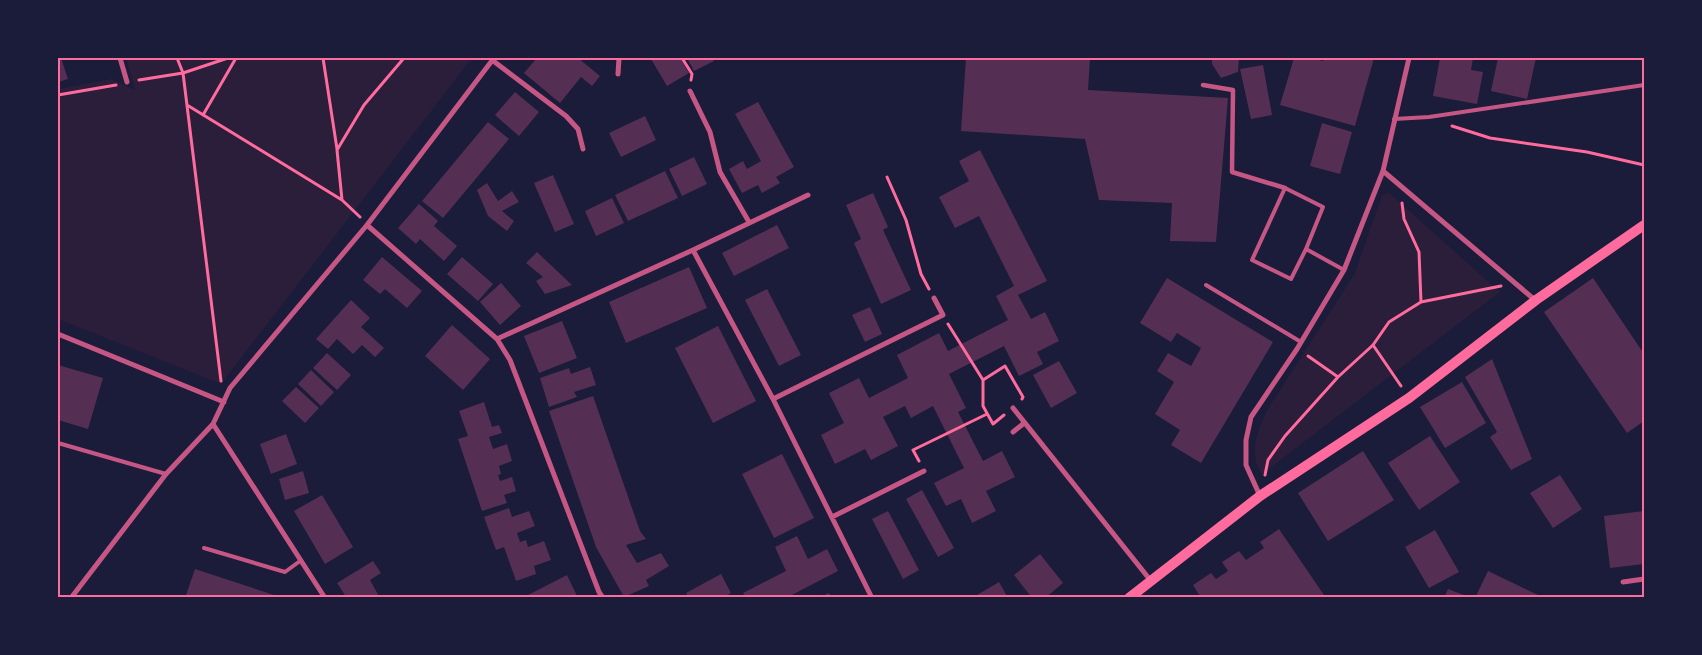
<svg xmlns="http://www.w3.org/2000/svg" width="1702" height="655" font-family="'Varela Round',sans-serif">
	<style>
		.green { fill: #2a1e3b }
		.building { fill: #542f53 }
		.lines { fill: none; stroke-linecap: round; stroke-linejoin: round }
		.path { stroke: #ff6b9d; stroke-width: 3 }
		.service { stroke: #c65784; stroke-width: 4 }
		.pedestrian { stroke: #c65784; stroke-width: 4.5 }
		.minor { stroke: #c65784; stroke-width: 5 }
		.secondary { stroke: #ff6b9d; stroke-width: 10 }
		.neatline { fill: none; stroke: #ff6b9d; stroke-width: 2 }
	</style>
	<rect width="100%" height="100%" fill="#1b1b3a"/>
	<path class="green" d="M126 58H472L221 384 58 319V89L111 79 135 90Z
		M1389 193 1500 292 1262 474C1247 452 1258 429 1269 407L1355 273 1382 195Z"/>
	<path class="building" d="M58 58H61L68 79 58 82Z
		M537 58H578L600 76 592 86 581 77 560 103 524 73Z
		M654 58H680L689 73 667 86 651 59Z
		M687 58H713L714 61 694 71Z
		M966 58H1090L1088 90 1228 98 1216 242 1170 241 1172 203 1099 200 1085 139 961 131Z
		M1212 58H1239L1238 72 1221 78 1212 64Z
		M1294 58H1310L1323 61 1324 58H1374L1355 126 1280 105Z
		M1440 58H1473L1471 70 1483 72 1477 104 1433 96Z
		M1498 58H1536L1527 99 1491 91Z
		M1263 65 1272 115 1251 119 1240 69Z
		M515 92 539 112 519 136 495 115Z
		M758 102 794 167 776 177 780 183 762 193 758 185 742 193 729 169 743 161 747 169 761 161 735 114Z
		M645 116 656 140 621 157 609 133Z
		M488 122 509 139 443 218 422 201Z
		M1322 123 1352 132 1340 174 1310 166Z
		M980 150 1047 281 1018 295 1031 319 1045 312 1059 341 1037 352 1043 364 1019 376 1004 346 949 374 966 408 958 412 983 461 1002 451 1015 477 986 491 996 511 972 523 961 499 946 506 934 483 964 468 933 406 911 418 905 406 883 417 898 446 871 460 865 449 835 464 821 435 844 423 829 393 859 378 869 398 908 378 897 355 939 333 948 351 1008 320 996 296 1014 286 979 216 955 228 939 197 969 181 959 161Z
		M694 157 707 184 682 196 669 169Z
		M665 171 678 198 628 221 615 195Z
		M553 175 574 224 555 232 534 183Z
		M487 183 498 201 512 191 519 202 502 211 514 221 507 231 488 216 477 190Z
		M873 193 888 227 883 230 911 290 881 304 854 243 861 239 846 205Z
		M612 198 624 223 596 236 585 211Z
		M419 204 438 221 434 226 457 246 444 261 420 239 416 244 398 228Z
		M777 225 789 248 734 276 722 253Z
		M537 252 572 285 545 294 536 281 543 277 526 263Z
		M382 257 422 291 407 308 385 289 380 294 363 280Z
		M462 257 493 284 478 301 447 274Z
		M689 267 707 308 626 343 609 302Z
		M1167 278 1273 342 1201 463 1171 445 1180 430 1155 414 1174 382 1157 371 1168 353 1191 366 1201 348 1177 333 1171 342 1140 323Z
		M1593 278 1644 354V421L1627 433 1544 312Z
		M501 283 521 306 500 325 480 302Z
		M767 289 801 355 779 366 745 300Z
		M351 300 370 318 361 327 384 348 375 357 362 345 353 354 337 339 328 349 316 339Z
		M870 307 882 334 865 342 852 315Z
		M562 321 577 358 539 373 524 336Z
		M452 325 490 359 463 390 425 356Z
		M718 326 756 401 713 423 675 348Z
		M327 353 351 375 337 390 313 368Z
		M1492 359 1532 459 1511 470 1490 437 1497 432 1465 377Z
		M1059 361 1077 393 1051 408 1033 375Z
		M58 365 103 378 88 429 58 420Z
		M590 367 596 385 574 392 577 397 549 407 540 378 569 368 571 374Z
		M311 370 334 392 321 406 298 384Z
		M1462 382 1486 423 1445 448 1420 407Z
		M296 387 319 408 305 423 282 401Z
		M593 396 640 531 646 539 626 545 637 563 661 553 669 566 646 580 649 586 624 597 596 547 549 411Z
		M484 402 492 427 499 425 502 433 489 437 493 449 507 444 512 461 499 466 501 474 498 475 500 481 512 477 516 491 504 495 507 503 482 511 458 439 468 436 459 411Z
		M286 434 297 464 271 474 260 444Z
		M1430 436 1460 482 1419 510 1388 463Z
		M1363 451 1394 500 1328 541 1298 493Z
		M782 454 814 518 774 538 742 474Z
		M303 471 309 493 285 500 279 479Z
		M1560 475 1582 509 1553 528 1530 493Z
		M922 490 954 548 938 557 906 499Z
		M322 495 353 547 325 564 294 511Z
		M509 508 512 517 529 511 535 526 517 533 520 542 526 540 528 547 544 541 551 560 534 566 536 574 516 581 504 547 496 550 484 517Z
		M888 511 919 570 903 579 872 519Z
		M1644 511V564L1610 568 1604 516Z
		M1279 529 1326 598H1201L1193 585 1211 573 1216 579 1228 571 1222 562 1239 551 1246 560 1264 548 1260 542Z
		M1435 530 1459 572 1429 588 1405 547Z
		M797 536 808 559 827 549 838 571 786 598H746L743 593 786 571 775 547Z
		M1040 554 1063 583 1045 598H1032L1014 575Z
		M373 561 381 573 370 580 380 598H347L337 583Z
		M195 569 280 597V598H185Z
		M1488 571 1544 598H1475Z
		M721 574 731 593 723 598H689L686 593Z
		M567 575 578 598H529L528 595Z
		M999 582 1008 598H972Z
		M1448 589 1469 597V598H1444Z
		M829 593 831 598H818Z"/>
	<g class="lines">
		<path class="path" d="M177 58 183 73 221 381
			M323 58 337 149
			M682 58 692 74 691 80
			M139 80 183 73 228 58
			M58 95 116 85
			M187 105 342 200 360 217
			M203 115 236 58
			M1452 126 1490 138 1587 152 1644 165
			M887 177 906 220 921 274 929 289
			M342 200 337 150 364 105 404 58
			M1402 203 1404 219 1419 252 1421 302
			M948 324 983 380 1005 366 1023 397 1022 399
			M1373 345 1401 386
			M1308 356 1338 377
			M983 380V406L993 424 1004 415
			M919 461 913 450 987 414
			M1265 475 1268 460 1285 436 1338 377 1373 345 1389 322 1421 302 1501 286"/>
		<path class="service" d="M1394 119 1429 117 1644 85
			M1306 249 1323 207 1285 188 1252 260 1291 279 1306 249 1344 270
			M1206 285 1301 342
			M58 443 166 474
			M204 548 285 572 300 561
			M58 597 60 598"/>
		<path class="pedestrian" d="M1203 85 1233 90 1232 172 1285 188"/>
		<path class="minor" d="M120 58 127 82
			M492 60 566 116 578 129 583 149
			M618 74 619 58
			M690 91 710 132 720 172 749 222
			M1383 171 1535 300
			M367 225 497 339 510 360 599 592 603 598
			M693 250 773 399 872 598
			M58 334 224 402
			M497 339 693 250 808 195
			M773 399 943 315 934 298
			M1013 408 1151 581
			M213 424 325 598
			M1013 432 1023 424
			M1260 496 1246 465V440L1251 417 1297 349 1344 270 1383 171 1409 58
			M832 517 924 471
			M1623 582 1644 579
			M71 598 166 474 213 424 230 388 367 225 494 58"/>
		<path class="secondary" d="M1129 598 1260 496 1409 398 1536 300 1644 225"/>
	</g>
	<rect width="1702" height="655" fill="none" stroke="#1b1b3a" stroke-width="118"/>
	<rect x="59" y="59" width="1584" height="537" class="neatline"/>
</svg>
